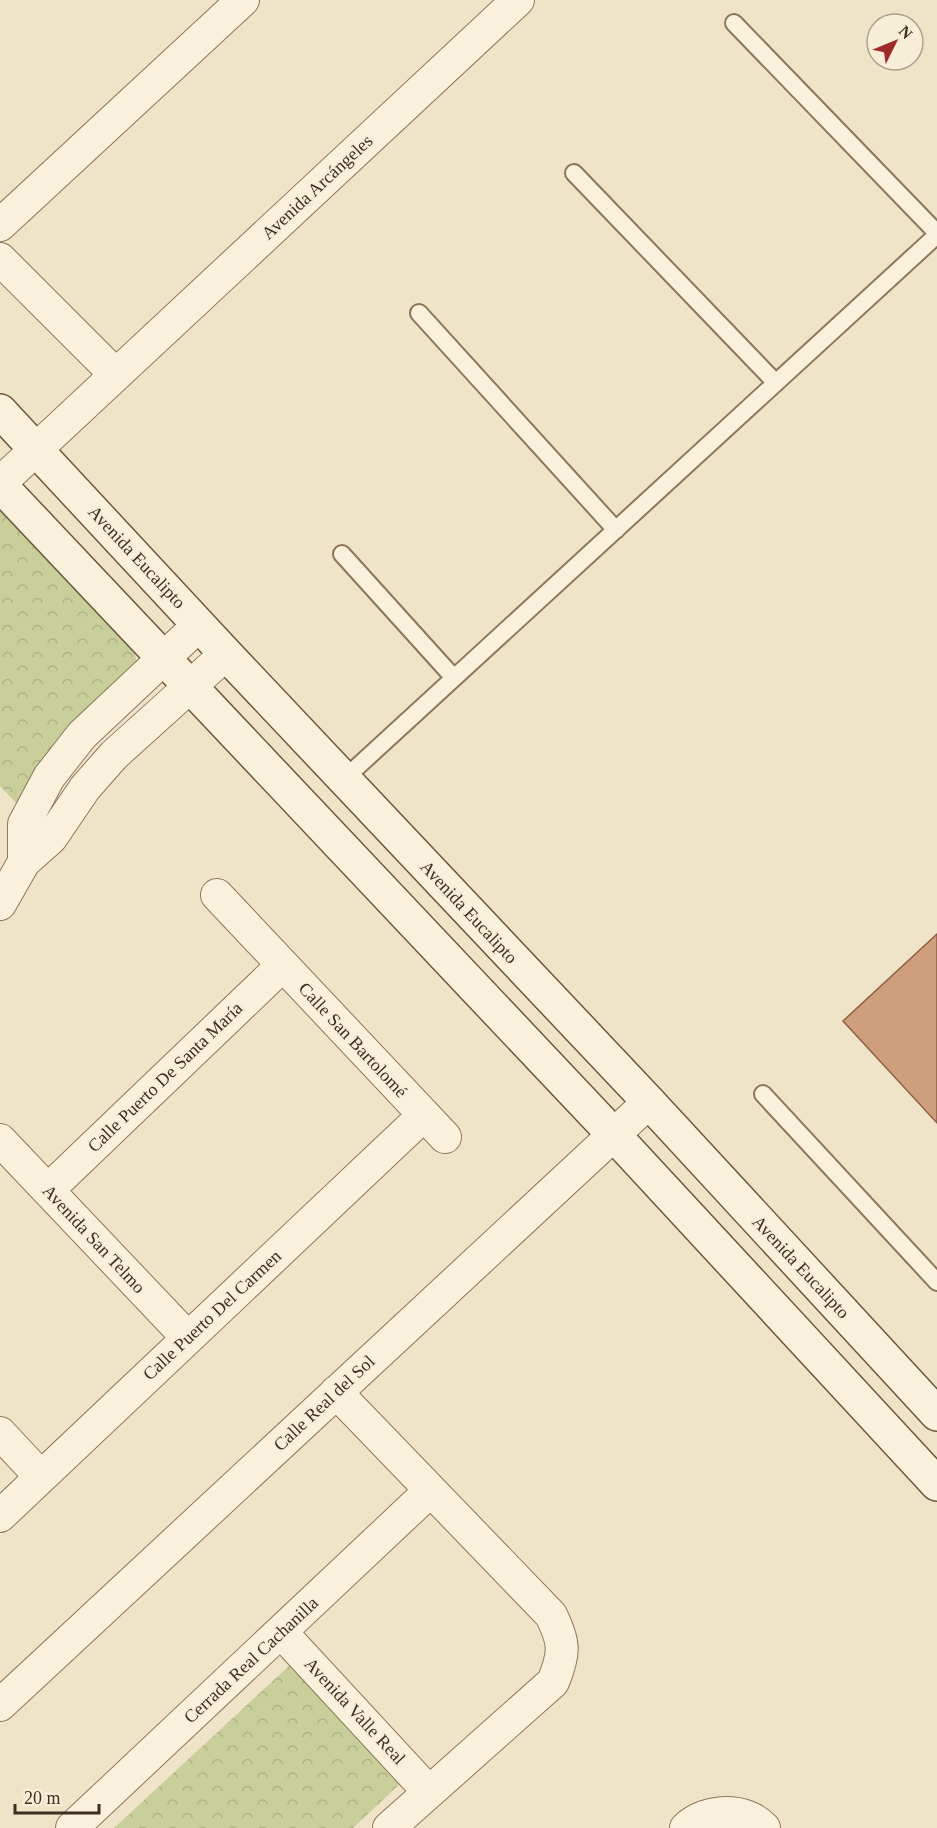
<svg xmlns="http://www.w3.org/2000/svg" width="937" height="1828" font-family="Georgia,serif">
	<style>
		.forest { fill: url(#forest-crowns) }
		.building { fill: #cf9f7d; stroke: #8d5f41; stroke-width: 1.5 }
		.lines { fill: none; stroke-linecap: round; stroke-linejoin: round }
		.lane-casing { stroke: #8d765c; stroke-width: 20 }
		.street-casing { stroke: #8d765c; stroke-width: 34 }
		.secondary-casing { stroke: #6f573f; stroke-width: 36 }
		.lane { stroke: #faf1dc; stroke-width: 16 }
		.street { stroke: #faf1dc; stroke-width: 32 }
		.secondary { stroke: #faf1dc; stroke-width: 33 }
		.labels { text-anchor: middle; dominant-baseline: central; stroke-width: 4.5; stroke-linejoin: round; paint-order: stroke }
		.street-label { font-size: 18px; fill: #3d2e20; stroke: #f7eed8 }
	</style>
	<defs>
		<pattern id="forest-crowns" width="20" height="18" patternUnits="userSpaceOnUse" patternTransform="scale(1.5)"><rect width="20" height="18" fill="#c9cf9b"/><path d="M2 6a3 3 0 1 1 6 0M12 15a3 3 0 1 1 6 0" fill="none" stroke="#aeb285"/></pattern>
	</defs>
	<rect width="100%" height="100%" fill="#f0e4c8"/>
	<path class="forest" d="M0 498 129 628 137 663 18 805 0 786Z
		M290 1665 403 1781 353 1828H114Z"/>
	<path class="building" d="M937 934V1123L843 1021Z"/>
	<g class="lines">
		<defs>
			<path id="lane" d="M734 23 937 233
				M574 173 776 383
				M419 313 616 530
				M342 554 454 678
				M344 779 937 235
				M763 1094 937 1282"/>
			<path id="street" d="M0 225 243 0
				M0 259 115 374
				M0 483 518 0
				M24 862V824L49 777 82 735 199 625
				M217 895 445 1137
				M0 904 24 862 51 838 85 788 114 755 226 654
				M0 1140 188 1338
				M48 1190 283 965
				M336 1392 551 1615C565 1643 565 1653 553 1682L389 1828
				M0 1433 41 1477
				M0 1516 424 1115
				M281 1632 428 1791
				M0 1705 649 1102
				M72 1828 430 1491
				M686 1828C706 1809 745 1807 764 1828"/>
			<path id="secondary" d="M0 411 226 654 649 1102 937 1414
				M0 485 614 1135 937 1484"/>
		</defs>
		<use href="#lane" class="lane-casing"/>
		<use href="#street" class="street-casing"/>
		<use href="#secondary" class="secondary-casing"/>
		<use href="#lane" class="lane"/>
		<use href="#street" class="street"/>
		<use href="#secondary" class="secondary"/>
	</g>
	<g class="labels">
		<g class="street-label">
			<text transform="translate(317 187) rotate(-43)">Avenida Arcángeles</text>
			<text transform="translate(137 557) rotate(47)">Avenida Eucalipto</text>
			<text transform="translate(469 912) rotate(47)">Avenida Eucalipto</text>
			<text transform="translate(353 1040) rotate(47)">Calle San Bartolomé</text>
			<text transform="translate(165 1077) rotate(-44)">Calle Puerto De Santa María</text>
			<text transform="translate(94 1239) rotate(47)">Avenida San Telmo</text>
			<text transform="translate(801 1267) rotate(47)">Avenida Eucalipto</text>
			<text transform="translate(212 1315) rotate(-43)">Calle Puerto Del Carmen</text>
			<text transform="translate(324 1403) rotate(-43)">Calle Real del Sol</text>
			<text transform="translate(251 1660) rotate(-43)">Cerrada Real Cachanilla</text>
			<text transform="translate(355 1711) rotate(47)">Avenida Valle Real</text>
		</g>
	</g>
	<g transform="translate(895 42) rotate(47)"><circle r="28" fill="#f7eed8" stroke="#ada18e" stroke-width="1.5"/>
	<path d="M0-4.5L10 22L0 15L-10 22Z" fill="#9e2a2b"/>
	<text y="-9" font-size="16" font-weight="bold" text-anchor="middle" fill="#3d2e20">N</text>
	</g>
	<path d="M15 1804v9h84v-9" fill="none" stroke="#3d2e20" stroke-width="3"/>
	<text x="24" y="1804" font-size="18" fill="#3d2e20" stroke="#f7eed8" stroke-width="4.5" paint-order="stroke">20 m</text>
</svg>
